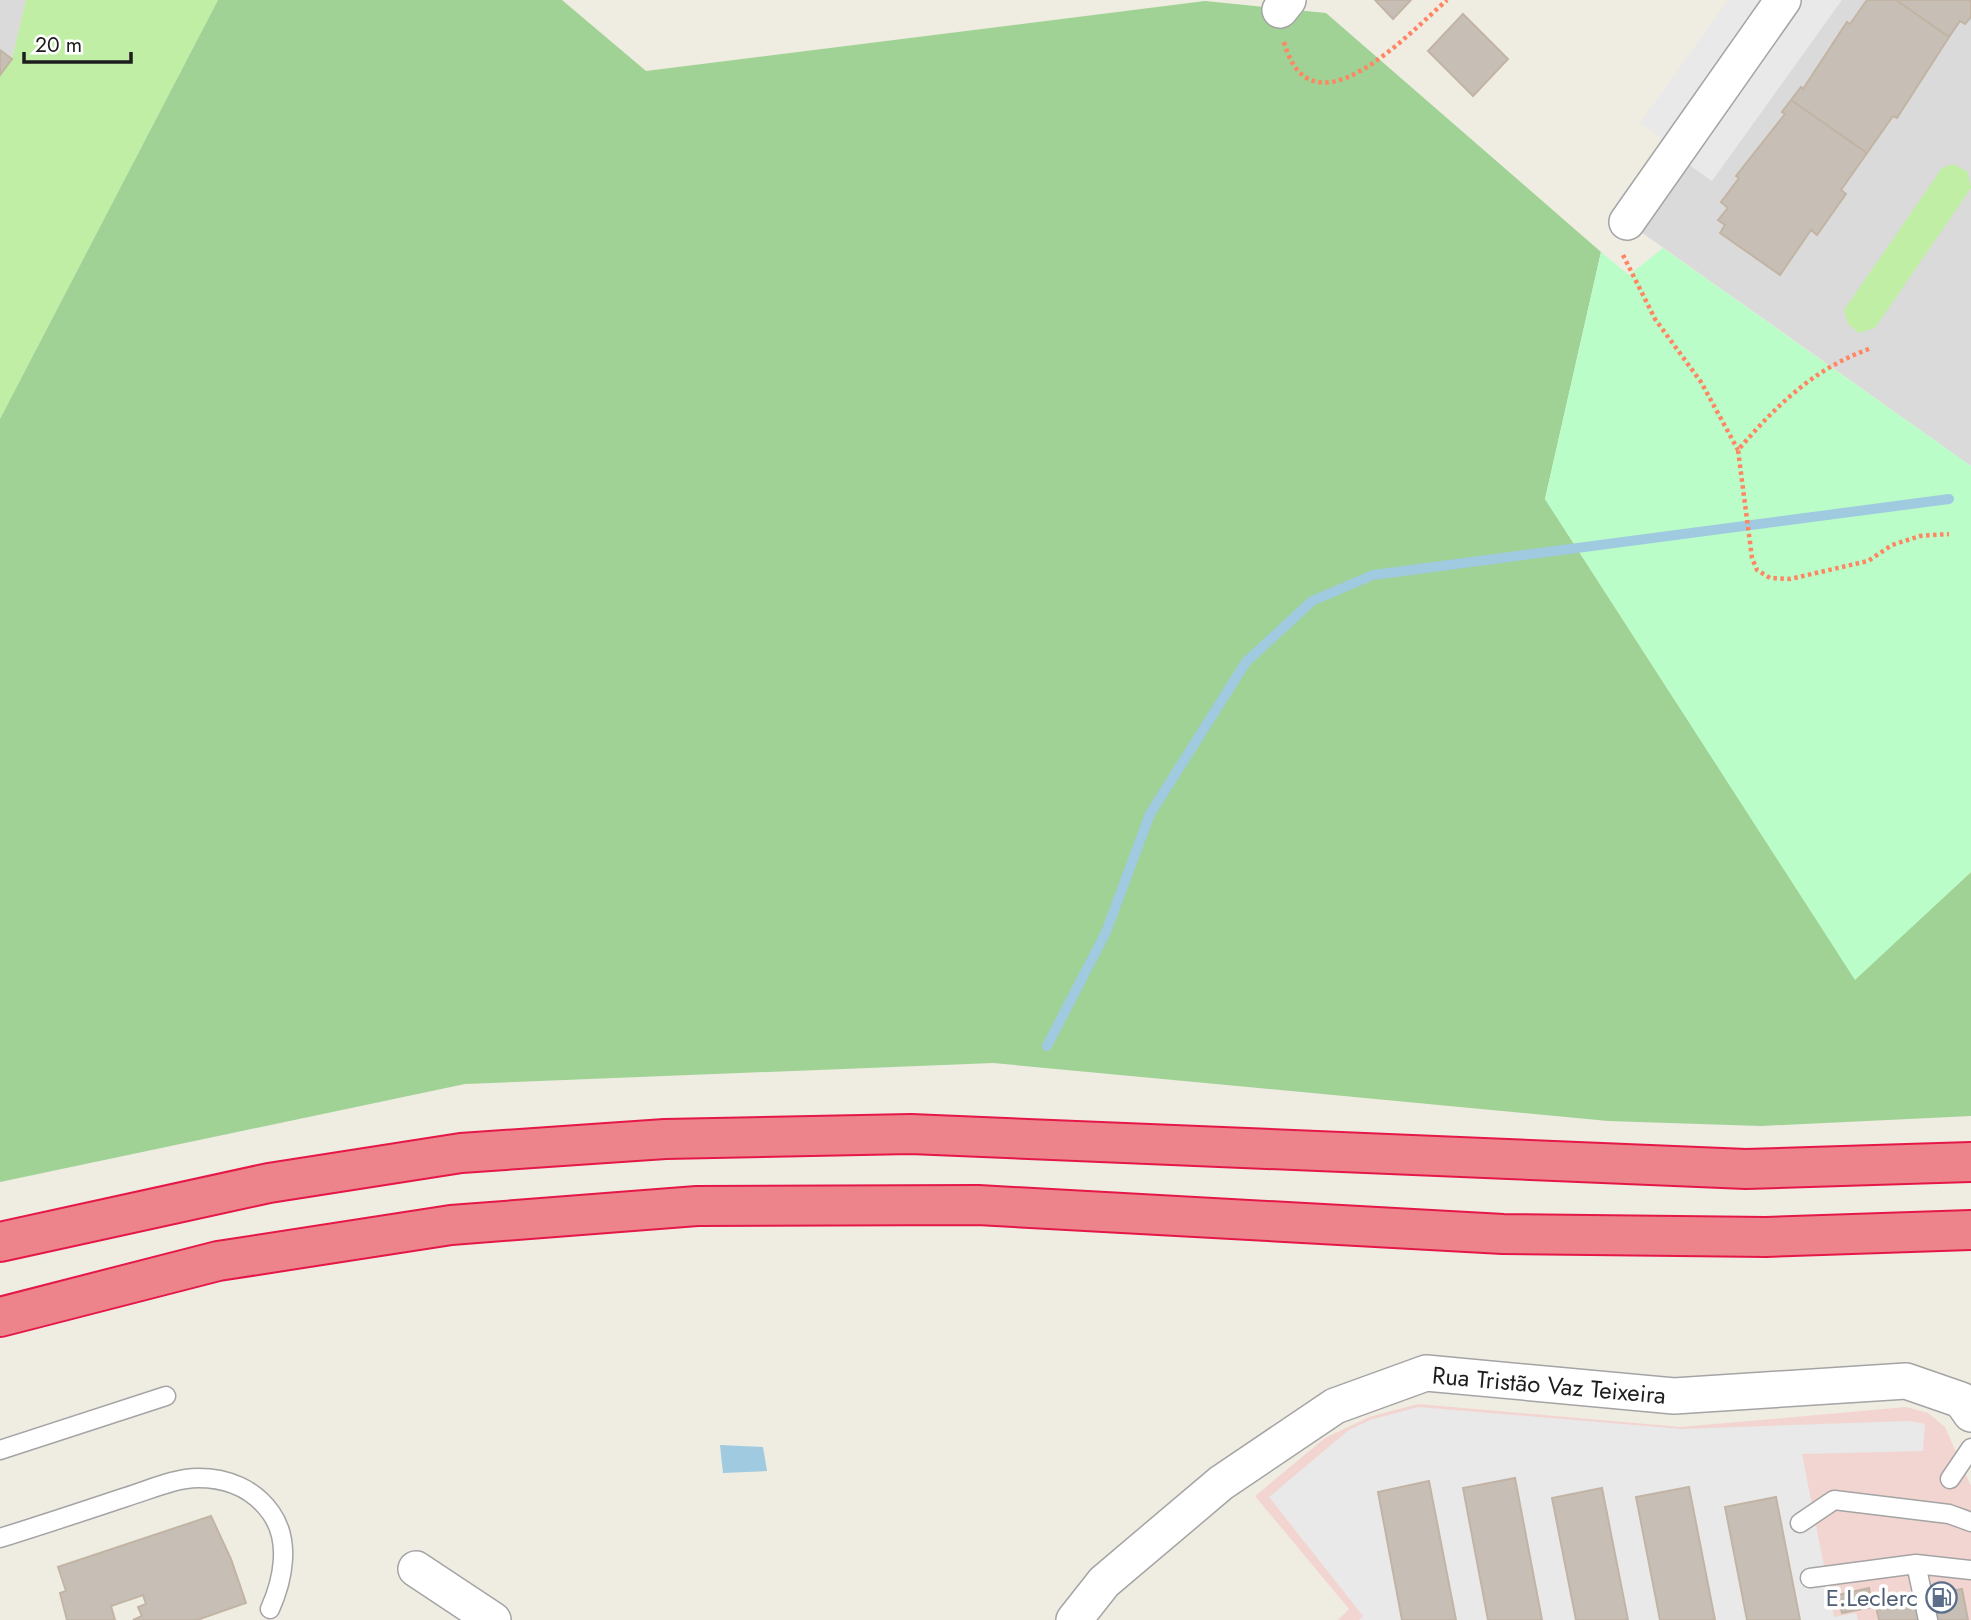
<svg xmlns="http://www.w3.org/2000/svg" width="1971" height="1620" font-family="Jost,sans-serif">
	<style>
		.residential { fill: #dbdada }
		.commercial { fill: #f2d5d0 }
		.grass { fill: #c0eea4 }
		.forest { fill: #9fd294 }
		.park { fill: #bbfdc8 }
		.parking { fill: #e9e9e9 }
		.water { fill: #9fcae0 }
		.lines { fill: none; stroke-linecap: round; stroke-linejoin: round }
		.stream { stroke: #9fcae0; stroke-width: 10 }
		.building { fill: #c7bfb5; stroke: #c2b4a4; stroke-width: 2 }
		.service-casing { stroke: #a4a4a4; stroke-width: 21 }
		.minor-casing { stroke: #a4a4a4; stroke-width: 38 }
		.motorway-casing { stroke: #e51747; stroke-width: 42 }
		.path { stroke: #ff8563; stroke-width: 4.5; stroke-dasharray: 3.5 3.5; stroke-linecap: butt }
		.service { stroke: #fff; stroke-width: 18 }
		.minor { stroke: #fff; stroke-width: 35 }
		.motorway { stroke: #ed848c; stroke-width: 38 }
		.labels { text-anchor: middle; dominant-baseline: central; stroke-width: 7; stroke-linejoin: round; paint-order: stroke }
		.street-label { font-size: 24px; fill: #1d1d1d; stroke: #fff }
		.service-label { font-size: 24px; fill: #4e5e75; stroke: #fff; text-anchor: end }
	</style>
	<rect width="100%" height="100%" fill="#efece2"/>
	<path class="residential" d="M0 0H26L12 59 0 75Z
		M1783 0H1971V466L1627 222Z"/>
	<path class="commercial" d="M1418 1404 1681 1427 1906 1407 1928 1413 1945 1427 1971 1486V1620H1338L1349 1609 1255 1496 1325 1438 1369 1417Z"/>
	<path class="grass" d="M26 0H218L0 419V75L12 59Z
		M1953 164 1968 172 1971 188 1875 328 1859 333 1848 324 1844 310 1942 168Z"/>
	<path class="forest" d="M218 0H562L646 71 1205 1 1326 13 1601 252 1545 499 1855 979 1971 872V1116L1761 1126 1608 1121 993 1063 465 1084 0 1182V419Z"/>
	<path class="park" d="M1663 248 1971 466V872L1855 980 1545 499 1601 252 1629 275Z"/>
	<path class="parking" d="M1728 0H1842L1712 181 1674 154 1678 149 1640 123Z
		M1418 1407 1681 1429 1910 1421 1925 1424 1923 1451 1802 1454 1834 1617 1856 1613 1858 1620H1359L1363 1616 1269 1497 1349 1430 1370 1420Z"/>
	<path class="water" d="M720 1445 763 1447 767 1471 723 1473Z"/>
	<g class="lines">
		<path class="stream" d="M1047 1046 1106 932 1150 814 1246 662 1312 601 1373 575 1949 499"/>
	</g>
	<path class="building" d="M1375 0H1411L1393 19Z
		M1867 0H1896L1949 37 1897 118 1893 116 1867 153 1791 100 1801 87 1803 89 1847 22 1850 24Z
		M1896 0H1971V17L1965 24 1960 21 1949 37Z
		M1463 14 1508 59 1473 96 1428 51Z
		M0 50 12 59 0 75Z
		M1791 100 1867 153 1841 190 1846 194 1817 235 1811 230 1780 275 1720 233 1725 225 1718 220 1728 208 1721 202 1739 178 1736 176 1785 114 1782 112Z
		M1515 1478 1542 1620H1488L1463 1488Z
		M1429 1481 1456 1620H1402L1378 1492Z
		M1689 1487 1715 1620H1660L1636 1497Z
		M1602 1488 1628 1620H1576L1552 1498Z
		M1776 1497 1800 1620H1747L1725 1507Z
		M211 1516 231 1559 246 1603 197 1620H133L142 1616 138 1607 146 1604 143 1595 111 1606 115 1620H67L60 1593 66 1591 58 1567Z
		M1869 1588 1872 1607 1842 1613 1838 1595Z
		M1962 1589 1968 1620H1879L1876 1606Z"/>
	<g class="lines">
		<defs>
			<path id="service" d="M0 1450 166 1396
				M1950 1479 1971 1448
				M1800 1523 1834 1500 1949 1514 1971 1522
				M0 1538C42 1525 84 1511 126 1497 149 1490 175 1478 198 1478 228 1478 254 1489 271 1513 291 1541 283 1580 270 1609
				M1916 1564 1971 1570
				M1810 1578 1916 1564 1928 1620"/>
			<path id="minor" d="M1280 10 1288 0
				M1627 222 1783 0
				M416 1569 493 1620
				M1074 1620 1104 1582 1221 1483 1335 1406 1426 1373 1674 1396 1906 1381 1961 1400 1971 1414"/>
			<path id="motorway" d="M0 1242 269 1183 461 1153 665 1139 911 1134 1746 1169 1971 1162
				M0 1317 218 1261 451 1225 697 1206 978 1205 1503 1234 1766 1237 1971 1230"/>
		</defs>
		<use href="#service" class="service-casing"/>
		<use href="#minor" class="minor-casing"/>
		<use href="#motorway" class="motorway-casing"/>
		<path class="path" d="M1284 42C1311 140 1408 34 1447 0
			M1623 255 1655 319 1701 382 1738 450
			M1869 349C1813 369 1776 406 1738 450L1752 558 1757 570 1770 578 1790 579 1868 561 1892 545 1920 536 1949 534"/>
		<use href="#service" class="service"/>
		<use href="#minor" class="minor"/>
		<use href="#motorway" class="motorway"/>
	</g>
	<defs>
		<symbol id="fuel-ring" viewBox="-11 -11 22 22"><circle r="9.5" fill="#fff" stroke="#5c6f8a" stroke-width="1.5"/><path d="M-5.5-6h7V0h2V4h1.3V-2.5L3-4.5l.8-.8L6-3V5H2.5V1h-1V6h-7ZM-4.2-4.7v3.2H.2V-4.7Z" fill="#5c6f8a"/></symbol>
	</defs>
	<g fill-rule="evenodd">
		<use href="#fuel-ring" x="1924" y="1580" width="35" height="35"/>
	</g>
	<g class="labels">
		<g class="street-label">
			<text transform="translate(1549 1385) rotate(5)">Rua Tristão Vaz Teixeira</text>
		</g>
		<g class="service-label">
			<text x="1918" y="1597">E.Leclerc</text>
		</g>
	</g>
	<path d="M24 52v10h107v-10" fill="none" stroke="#1d1d1d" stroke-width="3.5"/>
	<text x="35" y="52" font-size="21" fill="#1d1d1d" stroke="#ffffff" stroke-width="5" paint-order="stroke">20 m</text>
</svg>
